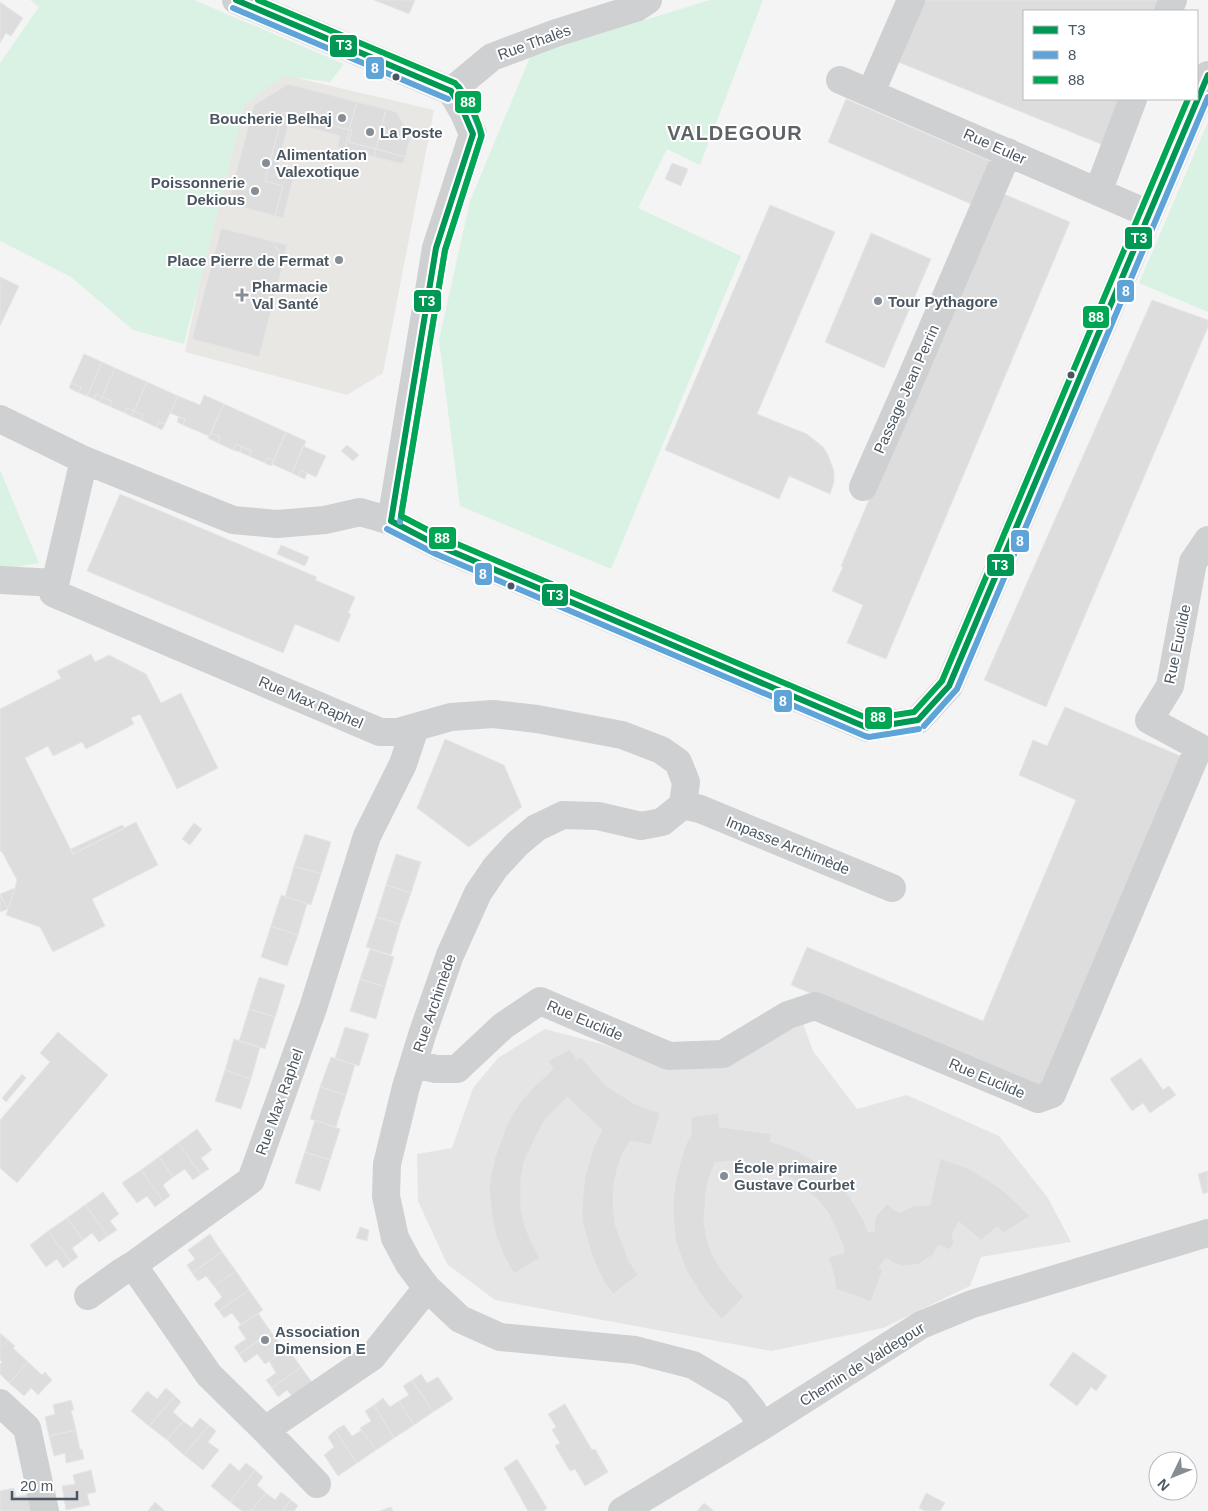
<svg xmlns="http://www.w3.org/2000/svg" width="1208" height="1511" font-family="Arial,sans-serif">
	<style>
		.commercial { fill: #e8e7e3 }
		.education { fill: #e6e5e6 }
		.green { fill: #d9f2e3 }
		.building { fill: #ddddde; stroke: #e5e6e7 }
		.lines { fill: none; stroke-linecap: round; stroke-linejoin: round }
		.minor { stroke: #ced0d2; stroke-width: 28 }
		.bus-1-casing { stroke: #fff; stroke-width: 10 }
		.bus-2-casing { stroke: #fff; stroke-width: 10 }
		.bus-3-casing { stroke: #fff; stroke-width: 10 }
		.bus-1 { stroke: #009654; stroke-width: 6 }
		.bus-2 { stroke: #5fa4d9; stroke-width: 6 }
		.bus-3 { stroke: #00a651; stroke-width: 6 }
		.bus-dot { fill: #4a5661; stroke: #fff; stroke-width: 2 }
		.poi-dot { fill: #868d94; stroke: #fff; stroke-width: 2 }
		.labels { text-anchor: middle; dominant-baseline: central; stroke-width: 4; stroke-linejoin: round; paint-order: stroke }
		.street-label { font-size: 15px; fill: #4a5661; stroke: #fff }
		.poi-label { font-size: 15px; font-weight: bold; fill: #4a5661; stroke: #fff; text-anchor: start }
		.district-label { font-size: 20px; font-weight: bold; letter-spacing: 1px; fill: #5f6368; stroke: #fff }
		.line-badge { stroke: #fff; stroke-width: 2 }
		.badge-label { font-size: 14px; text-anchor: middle; font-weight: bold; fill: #fff }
	</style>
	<rect width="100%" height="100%" fill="#f4f4f4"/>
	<path class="commercial" d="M245 66 434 110 383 373 347 395 185 352Z"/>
	<path class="education" d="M802 1021 813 1051 857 1109 907 1095 999 1136 1048 1198 1071 1242 981 1257 970 1286 883 1328 771 1351 495 1300 447 1264 418 1201 417 1154 452 1148 473 1088 498 1058 545 1029 602 1044 672 1070 728 1064Z"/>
	<path class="green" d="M30 0H194L344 64 330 82 283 76 245 104 184 344 133 330 71 277 0 241V63L39 7Z
		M710 0H763L700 165 667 149 638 208 741 256 611 569 460 506 439 340 470 201 531 55Z
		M1208 122V312L1139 283Z
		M0 470 39 563 0 570Z"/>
	<path class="building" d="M374 0H415L409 14Z
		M924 0H1164L1159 11H1024V99H1123L1103 145 898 62Z
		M0 2 23 18 11 36 6 33 0 43Z
		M288 84 357 102 349 130 283 112 265 181 283 186 275 216 228 203 254 105Z
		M846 99 990 161 971 204 828 142Z
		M357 102 386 109 376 149 349 142 352 130H349Z
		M386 109 396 112 411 136 405 157 376 149Z
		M283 112 349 130 345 149 337 147 340 136 289 122 275 175 293 180 283 218 275 216 283 186 265 181Z
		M349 130H352L349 142 376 149 374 157 345 149Z
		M376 149 405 157 403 164 374 157Z
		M672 163 688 169 681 186 665 179Z
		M999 192 1070 222 886 659 847 643 863 605 832 591 843 567 841 566Z
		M770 205 835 232 757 414 807 434 823 447 828 455 834 471V482L830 494 789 476 779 499 665 450Z
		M221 228 272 241 284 260 259 357 192 339Z
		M871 233 931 259 884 368 825 342Z
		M272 241 287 245 284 260Z
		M0 277 19 286 0 326Z
		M1152 300 1208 320V327L1046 707 984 680Z
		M84 354 102 362 87 396 79 393 81 387 71 383Z
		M102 362 115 368 102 397 96 394 94 399 87 396Z
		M115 368 147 382 134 411 127 408 125 413 109 406 112 401 102 397Z
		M147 382 178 396 165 424 159 422 156 427 141 420 143 415 134 411Z
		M71 383 81 387 79 393 69 388Z
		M96 394 102 397 100 402 94 399Z
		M204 395 224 404 209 436 183 425 185 419 170 413 178 396 200 405Z
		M102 397 112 401 109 406 100 402Z
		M224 404 286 432 274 461 267 458 265 463 249 456 252 451 236 444 233 450 218 443 220 437 211 433Z
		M127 408 134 411 131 416 125 413Z
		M134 411 143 415 141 420 131 416Z
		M179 416 185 419 183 425 177 422Z
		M159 422 165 424 162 430 156 427Z
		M286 432 306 441 292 473 272 464Z
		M211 433 220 437 218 443 208 438Z
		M236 444 242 447 240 452 233 450Z
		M347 445 359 455 353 461 341 451Z
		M303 446 326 456 316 477 301 470 298 476 292 473Z
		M242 447 252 451 249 456 240 452Z
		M267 458 274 461 271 466 265 463Z
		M301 470 307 473 305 479 298 476Z
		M120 494 317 577 315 580 355 597 348 613 351 614 339 642 295 624 283 653 87 571Z
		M281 545 309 557 305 566 277 554Z
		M91 654 95 662 109 655 146 674 161 703 181 693 218 768 177 789 140 714 131 718 134 724 86 749 82 742 53 756 48 746 25 758 73 854 136 822 158 865 92 899 105 926 53 952 40 927 6 915 15 888 17 880 2 852 0 851V709L61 678 57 671Z
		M1065 707 1185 758 1044 1091 791 985 807 947 983 1021 1076 800 1019 775 1033 740 1047 746Z
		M445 739 504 765 522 807 469 847 417 808Z
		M194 823 202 829 190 845 182 839Z
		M122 825 125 828 73 854 71 849Z
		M305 834 331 842 321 874 294 866Z
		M396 854 421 862 411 893 386 885Z
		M294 866 321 874 311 905 285 897Z
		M386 885 411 893 400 924 376 917Z
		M15 888 8 909 0 894Z
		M0 895 8 909 0 912Z
		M281 895 307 904 298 935 271 926Z
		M376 917 400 924 391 955 366 947Z
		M271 926 298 935 287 966 261 957Z
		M370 949 394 957 385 987 360 979Z
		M259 977 285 985 275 1017 249 1009Z
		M360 979 385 987 376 1019 350 1011Z
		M249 1009 275 1017 265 1049 239 1041Z
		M345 1027 369 1034 359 1066 335 1058Z
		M58 1032 108 1075 17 1183 0 1168V1120L50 1062 40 1053Z
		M234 1039 260 1047 251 1079 225 1070Z
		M570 1049 577 1060 581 1057 605 1085 633 1103 660 1113 651 1145 630 1141 622 1155 617 1170 614 1185 613 1201 615 1224 629 1261 638 1275 613 1294 603 1280 595 1263 590 1249 582 1220V1205L585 1176 594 1146 602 1130 567 1097 545 1120 538 1132 524 1162 521 1179V1209L525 1227 532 1243 540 1258 514 1274 505 1258 496 1236 492 1215 489 1189 491 1174 495 1157 506 1127 511 1117 521 1101 535 1086 553 1069 548 1061Z
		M331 1057 355 1065 346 1095 320 1087Z
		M1141 1058 1163 1090 1169 1086 1176 1095 1150 1113 1143 1103 1132 1111 1110 1079Z
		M225 1070 251 1079 241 1109 215 1101Z
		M22 1074 26 1078 6 1102 2 1098Z
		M320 1087 346 1095 336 1127 310 1119Z
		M718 1113 720 1127 772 1134 770 1141 797 1151 818 1163 843 1186 857 1209 865 1223 868 1232 875 1231 874 1223 876 1216 887 1204 899 1213 913 1206 930 1205 940 1158 967 1168 988 1180 1006 1193 1030 1216 1004 1233 997 1227 981 1240 959 1222 952 1234 954 1242 950 1250 938 1245 933 1255 919 1264 903 1266 895 1264 886 1258 879 1268 883 1269 871 1302 836 1289 834 1276 828 1257 844 1253 843 1245 829 1214 818 1200 804 1188 788 1176 763 1166 743 1161H729L715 1163 709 1178 706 1193 704 1222 707 1239 712 1254 720 1267 730 1281 744 1297 722 1319 706 1302 686 1270 676 1243 674 1225 673 1201 676 1178 681 1159 687 1142 691 1136V1117Z
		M315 1120 340 1129 330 1160 305 1152Z
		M197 1129 212 1150 201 1158 209 1169 201 1174 178 1143Z
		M178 1143 201 1174 193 1180 185 1169 173 1177 159 1157Z
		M305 1152 330 1160 320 1191 295 1183Z
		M159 1157 173 1177 163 1185 170 1196 163 1201 141 1170Z
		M141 1170 163 1201 155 1207 147 1196 137 1203 122 1183Z
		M1208 1171V1192L1203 1194 1198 1174Z
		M103 1192 119 1214 110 1221 117 1230 108 1236 85 1205Z
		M85 1205 108 1236 99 1242 92 1233 83 1240 67 1218Z
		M67 1218 83 1240 72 1248 78 1257 71 1262 48 1231Z
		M360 1227 369 1230 367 1241 356 1238Z
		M48 1231 71 1262 63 1268 57 1259 46 1267 30 1245Z
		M210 1234 222 1252 192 1273 187 1265 195 1259 188 1250Z
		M222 1252 236 1271 214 1286 206 1276 198 1281 192 1273Z
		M236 1271 249 1290 219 1311 214 1304 222 1297 214 1286Z
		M249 1290 263 1310 241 1325 232 1313 224 1318 219 1311Z
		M258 1313 271 1332 239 1354 234 1347 246 1339 238 1327Z
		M271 1332 285 1351 265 1364 257 1354 245 1363 239 1354Z
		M0 1333 8 1340 0 1348Z
		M8 1340 15 1346 13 1348 28 1362 9 1383 0 1374V1364L2 1362 0 1360V1348Z
		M288 1349 301 1367 272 1388 266 1380 276 1373 269 1361Z
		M1073 1352 1107 1376 1096 1391 1091 1387 1077 1406 1049 1385Z
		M28 1362 42 1375 45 1372 52 1380 38 1395 31 1388 24 1396 9 1383Z
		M301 1367 314 1385 294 1399 287 1390 278 1397 272 1388Z
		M421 1374 427 1383 438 1377 453 1399 433 1412 412 1380Z
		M412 1380 433 1412 414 1425 399 1401 409 1395 403 1386Z
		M166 1388 175 1396 149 1426 131 1411 147 1391 157 1399Z
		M175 1396 181 1402 173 1412 183 1421 167 1440 149 1426Z
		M383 1398 390 1407 399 1401 414 1425 394 1438 374 1405Z
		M71 1400 74 1410H71L76 1430 49 1436 45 1417 55 1414 53 1405Z
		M565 1404 592 1450 595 1449 608 1472 585 1486 575 1469 570 1471 555 1446 560 1443 552 1430 556 1427 548 1414Z
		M374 1405 394 1438 376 1450 360 1428 371 1421 365 1411Z
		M200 1418 209 1425 184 1455 167 1440 183 1421 192 1428Z
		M209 1425 216 1431 208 1442 219 1450 203 1470 184 1455Z
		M344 1425 352 1436 362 1430 376 1450 357 1463 335 1430Z
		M76 1430 80 1450 82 1449 84 1459 66 1463 65 1453 54 1456 49 1436Z
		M335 1430 357 1463 338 1476 324 1455 334 1447 328 1437Z
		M517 1459 547 1508 543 1511H528L504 1468Z
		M230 1463 239 1471 246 1463 255 1470 230 1502 211 1486Z
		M91 1470 96 1492 87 1494 90 1505 66 1510 62 1486 75 1484 73 1475Z
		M255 1470 263 1477 257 1485 266 1493 251 1511H242L230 1502Z
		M14 1488 16 1497 29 1494 34 1511H0V1491Z
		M281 1492 291 1500 282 1511H251L266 1493 275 1500Z
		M926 1493 945 1503 940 1511H925L919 1508Z
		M291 1500 298 1506 294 1511H282Z
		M155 1502 165 1511H148Z
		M704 1503 714 1511H697Z
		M391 1507 393 1511H380Z"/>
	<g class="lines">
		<path class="minor" d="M236 0 451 91
			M1168 11 1173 0
			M840 80 1149 214
			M451 91 492 57 556 33 636 8 648 0
			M871 92 911 0
			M1098 192 1133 99
			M0 419 84 460 233 520 277 524 325 520 360 512 391 521 439 546 868 728 918 720 949 686 1208 75
			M84 460 53 593 380 732H398L451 717 493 714 537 719 622 735 661 750 678 762 686 782 683 805 662 822 641 826 598 816 563 815 536 828 517 844 495 868 478 893 450 955 422 1035 406 1087 387 1164 386 1196 395 1238 409 1264 427 1288 460 1319 500 1337 635 1350 693 1365 737 1391 753 1411 761 1427
			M863 487 912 376 1008 152
			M391 521 436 248 473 134 464 113 451 91
			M0 580 55 583
			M415 728 403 764 367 836 313 1008 251 1180 133 1265 209 1375 265 1430 372 1357 427 1288
			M683 805 700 809 892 888
			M414 1064 436 1069H457L503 1026 540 1001 669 1056 723 1054 788 1015 815 1006 1038 1099 1052 1094 1199 747 1149 720 1170 686 1193 562 1208 540
			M88 1296 120 1273 133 1265
			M0 1403 27 1428 45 1511
			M265 1430 317 1484
			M622 1511 761 1427 921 1325 972 1304 1208 1233"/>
		<defs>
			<path id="bus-1" d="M236 0 451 91
				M391 521 439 546 868 728 918 720
				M391 521 436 248 473 134 464 113 451 91
				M918 720 949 686 1208 75"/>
			<path id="bus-2" d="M233 8 448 99
				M400 522 445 250 482 135 472 110 459 87
				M387 529 436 554 865 736 869 737 919 729
				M924 726 957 689 1208 97"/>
			<path id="bus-3" d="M258 0 455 83C464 92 482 125 481 137L445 250 401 516 443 538 869 719 914 712 942 681 1188 99"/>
		</defs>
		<use href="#bus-1" class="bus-1-casing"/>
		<use href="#bus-2" class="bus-2-casing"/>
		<use href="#bus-3" class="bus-3-casing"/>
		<use href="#bus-1" class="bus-1"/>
		<use href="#bus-2" class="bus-2"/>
		<use href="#bus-3" class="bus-3"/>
	</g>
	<g class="bus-dot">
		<circle cx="396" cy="77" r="4.5"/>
		<circle cx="1071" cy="375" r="4.5"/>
		<circle cx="511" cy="586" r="4.5"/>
	</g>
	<g class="poi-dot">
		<circle cx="342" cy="118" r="5"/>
		<circle cx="370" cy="132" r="5"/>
		<circle cx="266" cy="163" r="5"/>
		<circle cx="255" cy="191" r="5"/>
		<circle cx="339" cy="260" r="5"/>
		<path d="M239.5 287.5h5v5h5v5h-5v5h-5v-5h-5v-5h5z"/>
		<circle cx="878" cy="301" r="5"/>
		<circle cx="724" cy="1176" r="5"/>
		<circle cx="265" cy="1340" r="5"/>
	</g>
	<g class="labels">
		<g class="street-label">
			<text transform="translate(534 42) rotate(-20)">Rue Thalès</text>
			<text transform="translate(995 146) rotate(24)">Rue Euler</text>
			<text transform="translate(906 389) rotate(-66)">Passage Jean Perrin</text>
			<text transform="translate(1177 644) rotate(-78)">Rue Euclide</text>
			<text transform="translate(311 702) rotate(23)">Rue Max Raphel</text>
			<text transform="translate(788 845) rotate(22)">Impasse Archimède</text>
			<text transform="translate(434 1003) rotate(-71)">Rue Archimède</text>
			<text transform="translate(585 1020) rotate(23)">Rue Euclide</text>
			<text transform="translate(987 1078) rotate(23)">Rue Euclide</text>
			<text transform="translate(279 1102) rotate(-70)">Rue Max Raphel</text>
			<text transform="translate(862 1364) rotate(-32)">Chemin de Valdegour</text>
		</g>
		<g class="poi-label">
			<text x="332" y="118" text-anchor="end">Boucherie Belhaj</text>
			<text x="380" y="132">La Poste</text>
			<text x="276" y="154">Alimentation<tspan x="276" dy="17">Valexotique</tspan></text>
			<text x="245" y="182" text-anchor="end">Poissonnerie<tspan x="245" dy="17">Dekious</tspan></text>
			<text x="329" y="260" text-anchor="end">Place Pierre de Fermat</text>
			<text x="252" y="286">Pharmacie<tspan x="252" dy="17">Val Santé</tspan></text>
			<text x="888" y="301">Tour Pythagore</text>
			<text x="734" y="1167">École primaire<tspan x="734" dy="17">Gustave Courbet</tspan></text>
			<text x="275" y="1331">Association<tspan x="275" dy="17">Dimension E</tspan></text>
		</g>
		<g class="district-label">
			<text x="735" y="133">VALDEGOUR</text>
		</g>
	</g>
	<g class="line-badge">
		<rect x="329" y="34" width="29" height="24" rx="5" fill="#009654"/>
		<rect x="365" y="56" width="20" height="24" rx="5" fill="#5fa4d9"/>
		<rect x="454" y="90" width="28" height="24" rx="5" fill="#00a651"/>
		<rect x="1124" y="226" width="29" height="24" rx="5" fill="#009654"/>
		<rect x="1116" y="279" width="19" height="24" rx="5" fill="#5fa4d9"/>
		<rect x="413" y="289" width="29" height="24" rx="5" fill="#009654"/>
		<rect x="1082" y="305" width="28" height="24" rx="5" fill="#00a651"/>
		<rect x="428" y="526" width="29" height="24" rx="5" fill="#00a651"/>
		<rect x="1010" y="529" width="20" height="24" rx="5" fill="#5fa4d9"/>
		<rect x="986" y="553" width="29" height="24" rx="5" fill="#009654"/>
		<rect x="474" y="562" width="19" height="24" rx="5" fill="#5fa4d9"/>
		<rect x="541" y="583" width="28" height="24" rx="5" fill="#009654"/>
		<rect x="773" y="689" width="20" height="24" rx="5" fill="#5fa4d9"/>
		<rect x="864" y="706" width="29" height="24" rx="5" fill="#00a651"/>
	</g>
	<g class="badge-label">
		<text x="344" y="50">T3</text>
		<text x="375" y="73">8</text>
		<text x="468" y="107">88</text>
		<text x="1139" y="243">T3</text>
		<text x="1126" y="296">8</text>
		<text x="427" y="306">T3</text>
		<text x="1096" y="322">88</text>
		<text x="442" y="543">88</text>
		<text x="1020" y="546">8</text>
		<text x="1000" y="570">T3</text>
		<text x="483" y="579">8</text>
		<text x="555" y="600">T3</text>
		<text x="783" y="706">8</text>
		<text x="878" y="722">88</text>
	</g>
	<rect x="1023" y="10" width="175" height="90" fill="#ffffff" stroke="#b7bbc0"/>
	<rect x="1033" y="26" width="25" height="8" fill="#009654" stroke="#b7bbc0"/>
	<text x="1068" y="35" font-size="15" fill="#4a5661">T3</text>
	<rect x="1033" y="51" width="25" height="8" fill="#5fa4d9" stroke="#b7bbc0"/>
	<text x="1068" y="60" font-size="15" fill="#4a5661">8</text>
	<rect x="1033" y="76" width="25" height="8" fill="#00a651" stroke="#b7bbc0"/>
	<text x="1068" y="85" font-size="15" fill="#4a5661">88</text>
	<g transform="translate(1173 1476) rotate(227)"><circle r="24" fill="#ffffff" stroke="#b7bbc0"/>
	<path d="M0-4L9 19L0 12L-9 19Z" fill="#868d94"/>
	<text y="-8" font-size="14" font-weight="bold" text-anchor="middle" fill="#4a5661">N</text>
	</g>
	<path d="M12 1491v8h65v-8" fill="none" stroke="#4a5661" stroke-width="2.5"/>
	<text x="20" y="1491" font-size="15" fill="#4a5661" stroke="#ffffff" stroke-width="4" paint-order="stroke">20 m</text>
</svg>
